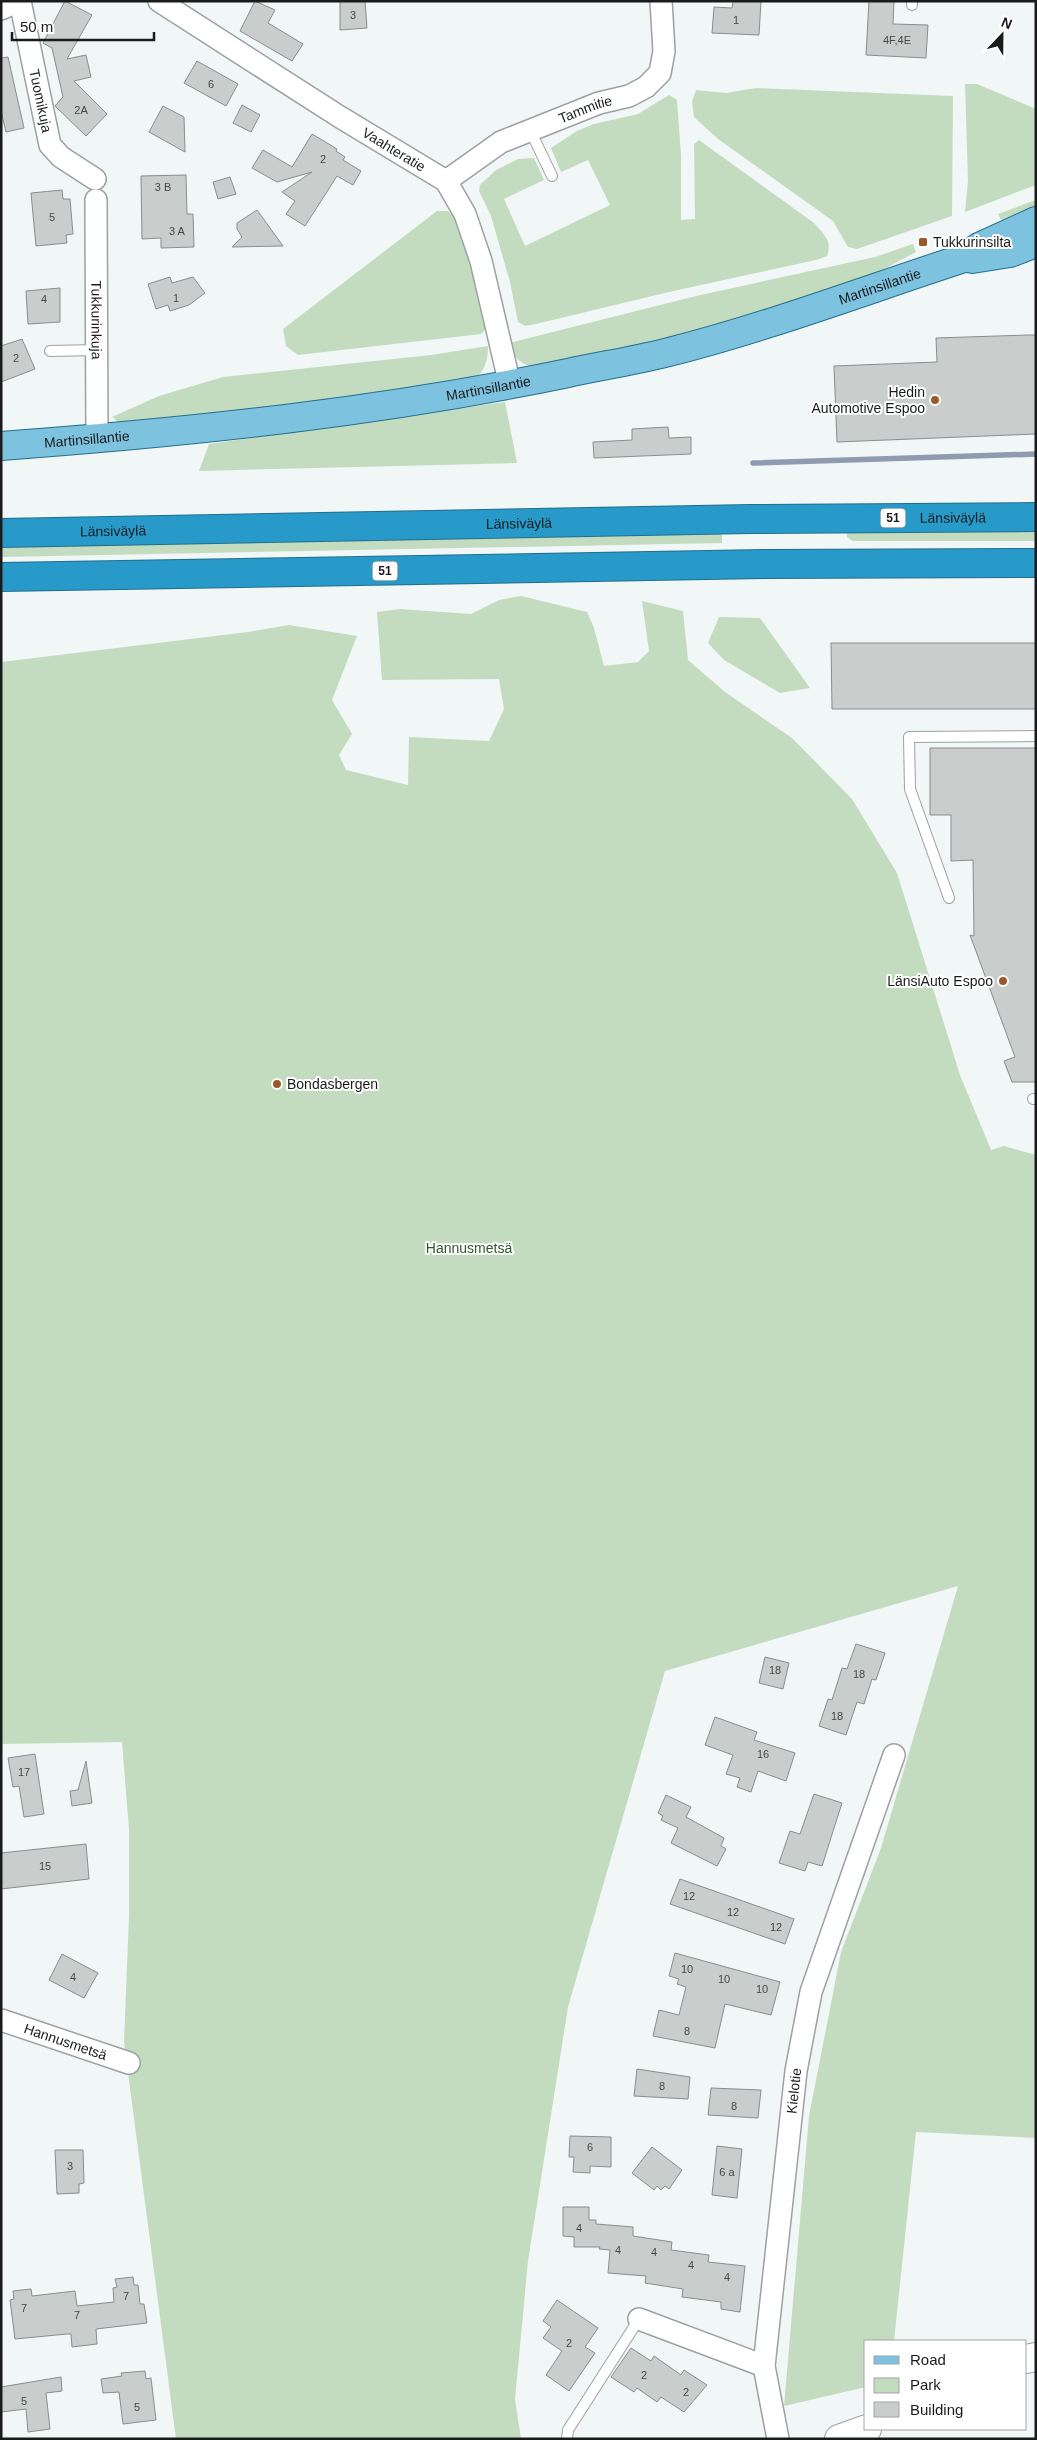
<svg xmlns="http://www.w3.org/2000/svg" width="1037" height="2440" font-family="Helvetica,sans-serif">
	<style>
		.green { fill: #c3dcc0 }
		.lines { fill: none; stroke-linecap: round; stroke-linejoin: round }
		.stream { stroke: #8e9bb0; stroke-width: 5.5 }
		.building { fill: #c9cecc; stroke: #898d8b }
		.lane-casing { stroke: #9ca1a1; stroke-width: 12 }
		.street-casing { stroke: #9ca1a1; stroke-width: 24 }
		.secondary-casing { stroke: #9ca1a1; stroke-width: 30 }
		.primary-casing { stroke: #226e8d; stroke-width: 30 }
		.highway-casing { stroke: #226e8d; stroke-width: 30 }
		.lane { stroke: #fff; stroke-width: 10 }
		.street { stroke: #fff; stroke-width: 21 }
		.secondary { stroke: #fff; stroke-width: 28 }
		.primary { stroke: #7dc2df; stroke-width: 28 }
		.highway { stroke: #279aca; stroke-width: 28 }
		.poi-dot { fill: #9b5828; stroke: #fff; stroke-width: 2 }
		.labels { text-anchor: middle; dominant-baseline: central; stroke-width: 4; stroke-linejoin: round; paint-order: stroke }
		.number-label { font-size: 11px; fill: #464848 }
		.shield { fill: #fff; stroke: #5f6060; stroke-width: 1 }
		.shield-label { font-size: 12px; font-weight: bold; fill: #1a1c1c }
		.street-label { font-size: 14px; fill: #1a1c1c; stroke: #fff }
		.poi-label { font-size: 14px; fill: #1a1c1c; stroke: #fff; text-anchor: start }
		.park-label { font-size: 14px; fill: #31562e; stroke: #fff }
	</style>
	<rect width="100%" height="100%" fill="#f1f6f7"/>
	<path class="green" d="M965 84H977L1036 109V185L965 212 968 181Z
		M756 88 953 96 952 216 857 249 848 247 833 221 718 139 694 117 692 102 696 90 726 93Z
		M669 95 677 100 681 155V220L695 219 694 144 699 140 814 223C823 233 833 241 827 256L816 260 669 292 536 324 525 326 518 322 510 282 491 216 479 191 480 185 496 170 518 159 534 158 544 180 504 199 525 246 610 205 588 160 561 172 551 148 577 131 594 124 638 114Z
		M1036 200V211L1001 220 998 214Z
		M437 211H448L457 218 484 310 486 329 481 334 298 355 286 346 283 329Z
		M913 244 916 252 878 272 737 321 541 368C523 366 515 361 509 343L696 296 875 257Z
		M488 346C488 360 485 372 473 380L269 411 127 423 118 422 112 417 159 396 223 377 431 355Z
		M505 402 517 463 199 471 209 444Z
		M1036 529V541H853L847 537V532L850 530Z
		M722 532V543L1 557V546Z
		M521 596 587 612 594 628 604 666 638 662 649 651 642 601 683 611 688 660 725 692 792 738 852 799 897 873 960 1075 991 1150 1004 1146 1036 1155V2138L916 2132 894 2341H866V2387L784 2406 809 2116 841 1952 881 1848 958 1586 665 1671 568 2007 528 2261 515 2399 521 2439H176L124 2042 129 1916V1829L122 1742 1 1744V662L248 632 289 625 357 636 332 700 352 734 339 755 346 770 408 785 409 737 489 741 504 709 499 679 382 680 377 612 400 609 471 614 499 600Z
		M719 617 760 618 810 688 780 693 724 660 708 643Z"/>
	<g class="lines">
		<path class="stream" d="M753 463 1036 454"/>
	</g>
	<path class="building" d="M65 1 92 15 67 59 86 55 91 77 74 81 107 114 86 136 55 106 63 97 52 48 43 43Z
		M255 1 275 10 268 23 303 44 292 61 240 31Z
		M340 1H365L367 28 340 30Z
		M733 1H761L759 35 712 33 714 7 732 8Z
		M869 1H894L893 24 928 25 926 58 866 55Z
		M8 57 24 128 6 132 1 111V58Z
		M197 61 238 84 226 106 184 83Z
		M242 105 260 115 251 132 233 123Z
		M163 106 184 117 185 152 149 132Z
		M312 134 337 149 336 151 345 157 343 160 361 171 353 185 337 176 305 226 286 214 295 201 282 192 312 172 277 182 252 168 263 150 292 167Z
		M186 175 187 214H193L194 247 161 248V238L142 239 141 176Z
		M230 177 236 194 218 199 213 182Z
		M62 190 63 199H70L73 234 66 235 67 243 36 246 31 193Z
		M257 210 283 246 232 247 242 237 237 229V223Z
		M170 277 172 283 193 277 205 293 189 305 170 311 168 305 156 309 148 284Z
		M60 288V322L28 324 26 291Z
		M1028 335H1036V434L837 442 834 366 937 362 936 338Z
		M22 339 35 369 1 382V346Z
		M668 427 669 438 691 437V454L594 458 593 442 632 440V429Z
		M831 643H1036V709H832Z
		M930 748H1036V1082H1012L1004 1061 1015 1057 970 935 974 936 973 860 951 861V815H930Z
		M856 1644 885 1653 876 1680 872 1679 864 1704 857 1702 846 1735 819 1726 828 1699 832 1700 842 1668 847 1669Z
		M765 1657 789 1663 783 1689 759 1683Z
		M715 1717 757 1732 754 1740 795 1753 786 1781 758 1771 751 1792 737 1787 740 1778 726 1774 733 1755 705 1745Z
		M35 1754 44 1814 24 1817 19 1786 13 1787 8 1758Z
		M86 1761 92 1803 72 1806 70 1791 78 1790Z
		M814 1794 842 1803 822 1866 808 1862 805 1871 779 1863 790 1831 800 1834Z
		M666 1795 691 1807 686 1817 724 1838 721 1846 726 1849 717 1866 671 1843 678 1828 661 1820 663 1816 658 1813Z
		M86 1844 89 1879 1 1889V1853Z
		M680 1879 794 1919 785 1944 670 1904Z
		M675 1953 780 1982 771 2015 725 2004 715 2048 653 2036 659 2010 679 2015 686 1987 677 1984 679 1979 669 1976Z
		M62 1954 98 1973 84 1998 49 1980Z
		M637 2069 690 2077 688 2099 634 2096Z
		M711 2088 761 2090 758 2118 708 2115Z
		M570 2136 611 2137V2167L590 2166V2173L573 2172 574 2157H569Z
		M717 2146 742 2149 737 2198 712 2195Z
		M652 2147 682 2170 669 2189 665 2186 661 2190 657 2186 654 2190 632 2173Z
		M55 2150H83L84 2183 79 2184V2193L57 2194Z
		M563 2207H589V2220H596V2224L633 2227V2236L672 2242 671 2250 709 2255 708 2262 745 2266 740 2312 721 2309V2302L682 2297 683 2289 645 2283 646 2276 608 2273 610 2250 599 2249 600 2247H574V2237L563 2236Z
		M133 2277 134 2285H138L140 2304H144L147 2323 96 2329 97 2344 72 2347 71 2334H67L15 2339 10 2300 14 2299 13 2291 31 2289 32 2296 75 2291 77 2306 114 2302 113 2288 117 2287 115 2279Z
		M557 2300 598 2328 585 2347 595 2353 569 2391 546 2375 562 2351 543 2338 551 2327 543 2321Z
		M631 2348 651 2361 654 2356 681 2375 684 2370 707 2385 684 2412 661 2397 657 2402 637 2388 634 2392 611 2377Z
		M145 2371 146 2379 151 2378 156 2420 123 2424 119 2392 103 2393 101 2379 122 2376 121 2373Z
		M61 2377 62 2391 46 2393 50 2429 28 2432 26 2409 1 2412V2387Z"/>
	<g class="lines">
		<defs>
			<path id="lane" d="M912 1V5
				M530 130 552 176
				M50 351 97 350
				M949 898 910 789 909 737 1036 736
				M1033 1099H1036
				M567 2439 568 2430 639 2319"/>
			<g id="street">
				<path id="s1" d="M20 1 50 145 61 157 95 179"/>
				<path id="s2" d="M159 1 340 117 446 181 465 214 481 261 510 385"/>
				<path d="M1 9 19 1"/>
				<path id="s3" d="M446 181 501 142 599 103 629 96 646 87 660 73 664 51 661 1"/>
				<path id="s4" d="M96 200 97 439"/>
				<path id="s5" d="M1 2020 129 2063"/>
				<path d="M639 2319 764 2366"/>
				<path id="s6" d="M778 2439 764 2366 796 2071 811 1992 894 1755"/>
			</g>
			<path id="secondary" d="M1026 2359 1036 2357
				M839 2439 867 2429"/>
			<g id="primary">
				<path d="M972 259 1010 253 1036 243"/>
				<path id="s7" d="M1 446C192 432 381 412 568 373 600 366 633 361 665 353 765 328 863 291 961 259L979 247 1036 221"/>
			</g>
			<g id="highway">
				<path id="s8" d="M1 533 750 519 1036 517"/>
				<path d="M1 577 769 564 1036 563"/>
			</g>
		</defs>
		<use href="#lane" class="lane-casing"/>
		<use href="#street" class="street-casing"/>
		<use href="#secondary" class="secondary-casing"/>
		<use href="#primary" class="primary-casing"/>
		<use href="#highway" class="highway-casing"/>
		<use href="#lane" class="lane"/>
		<use href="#street" class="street"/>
		<use href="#secondary" class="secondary"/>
		<use href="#primary" class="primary"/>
		<use href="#highway" class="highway"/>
	</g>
	<g class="poi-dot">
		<rect x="918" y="237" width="10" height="10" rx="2.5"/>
		<circle cx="935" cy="400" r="5"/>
		<circle cx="1003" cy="981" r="5"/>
		<circle cx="277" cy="1084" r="5"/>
	</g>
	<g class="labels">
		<g class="number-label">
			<text x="353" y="15">3</text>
			<text x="736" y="20">1</text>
			<text x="897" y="40">4F,4E</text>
			<text x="211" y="84">6</text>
			<text x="81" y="110">2A</text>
			<text x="323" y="159">2</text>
			<text x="163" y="187">3 B</text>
			<text x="52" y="217">5</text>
			<text x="177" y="231">3 A</text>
			<text x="176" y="298">1</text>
			<text x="44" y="299">4</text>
			<text x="16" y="358">2</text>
			<text x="775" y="1670">18</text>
			<text x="859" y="1674">18</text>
			<text x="837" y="1716">18</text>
			<text x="763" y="1754">16</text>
			<text x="24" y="1772">17</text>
			<text x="45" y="1866">15</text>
			<text x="689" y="1896">12</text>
			<text x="733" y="1912">12</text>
			<text x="776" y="1927">12</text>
			<text x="687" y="1969">10</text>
			<text x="73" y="1977">4</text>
			<text x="724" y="1979">10</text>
			<text x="762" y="1989">10</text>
			<text x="687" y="2031">8</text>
			<text x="662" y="2086">8</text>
			<text x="734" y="2106">8</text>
			<text x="590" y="2147">6</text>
			<text x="70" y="2166">3</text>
			<text x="727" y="2172">6 a</text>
			<text x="579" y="2228">4</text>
			<text x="618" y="2250">4</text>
			<text x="654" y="2252">4</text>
			<text x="691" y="2265">4</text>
			<text x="727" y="2277">4</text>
			<text x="126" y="2296">7</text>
			<text x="24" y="2308">7</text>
			<text x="77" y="2315">7</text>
			<text x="569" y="2343">2</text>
			<text x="644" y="2375">2</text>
			<text x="686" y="2392">2</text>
			<text x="24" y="2401">5</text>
			<text x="137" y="2407">5</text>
		</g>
		<g class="shield">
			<rect x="880.5" y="508.5" width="25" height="19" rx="4"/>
			<rect x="372.5" y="561.5" width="25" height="19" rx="4"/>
		</g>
		<g class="shield-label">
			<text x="893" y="518">51</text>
			<text x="385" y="571">51</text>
		</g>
		<g class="street-label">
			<text stroke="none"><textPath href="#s1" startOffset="102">Tuomikuja</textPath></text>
			<text stroke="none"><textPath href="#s3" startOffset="158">Tammitie</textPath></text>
			<text stroke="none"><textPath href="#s2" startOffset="278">Vaahteratie</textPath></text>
			<text stroke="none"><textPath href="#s7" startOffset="896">Martinsillantie</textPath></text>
			<text stroke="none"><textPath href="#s4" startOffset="120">Tukkurinkuja</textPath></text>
			<text stroke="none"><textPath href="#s7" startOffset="491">Martinsillantie</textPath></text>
			<text stroke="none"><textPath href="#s7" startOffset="86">Martinsillantie</textPath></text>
			<text stroke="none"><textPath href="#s8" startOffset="952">Länsiväylä</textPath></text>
			<text stroke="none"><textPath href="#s8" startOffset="518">Länsiväylä</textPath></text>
			<text stroke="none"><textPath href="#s8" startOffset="112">Länsiväylä</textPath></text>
			<text stroke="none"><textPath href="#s5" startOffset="68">Hannusmetsä</textPath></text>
			<text stroke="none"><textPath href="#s6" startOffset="351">Kielotie</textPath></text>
		</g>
		<g class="poi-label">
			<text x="933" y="242">Tukkurinsilta</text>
			<text x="925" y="392" text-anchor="end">Hedin<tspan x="925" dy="16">Automotive Espoo</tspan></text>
			<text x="993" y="981" text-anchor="end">LänsiAuto Espoo</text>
			<text x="287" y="1084">Bondasbergen</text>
		</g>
		<g class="park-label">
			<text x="469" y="1248">Hannusmetsä</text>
		</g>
	</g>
	<rect width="1037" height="2440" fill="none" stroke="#1a1c1c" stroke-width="5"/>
	<rect x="864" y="2340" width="162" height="90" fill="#ffffff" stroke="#a3a4a4"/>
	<rect x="874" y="2356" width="25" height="8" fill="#7dc2df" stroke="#a3a4a4"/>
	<text x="910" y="2365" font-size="15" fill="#1a1c1c">Road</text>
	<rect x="874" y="2378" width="25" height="15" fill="#c3dcc0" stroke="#a3a4a4"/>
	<text x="910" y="2390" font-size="15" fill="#1a1c1c">Park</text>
	<rect x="874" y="2402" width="25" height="15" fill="#c9cecc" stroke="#a3a4a4"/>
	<text x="910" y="2415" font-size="15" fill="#1a1c1c">Building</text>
	<g transform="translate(1002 35) rotate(22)" stroke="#ffffff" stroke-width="4" paint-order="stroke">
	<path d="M0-4L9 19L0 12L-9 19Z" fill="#1a1c1c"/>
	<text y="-8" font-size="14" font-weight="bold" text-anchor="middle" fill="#1a1c1c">N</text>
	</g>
	<path d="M12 32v8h142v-8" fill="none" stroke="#1a1c1c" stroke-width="2.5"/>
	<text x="20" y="32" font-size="15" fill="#1a1c1c" stroke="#ffffff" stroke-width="4" paint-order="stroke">50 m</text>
</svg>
